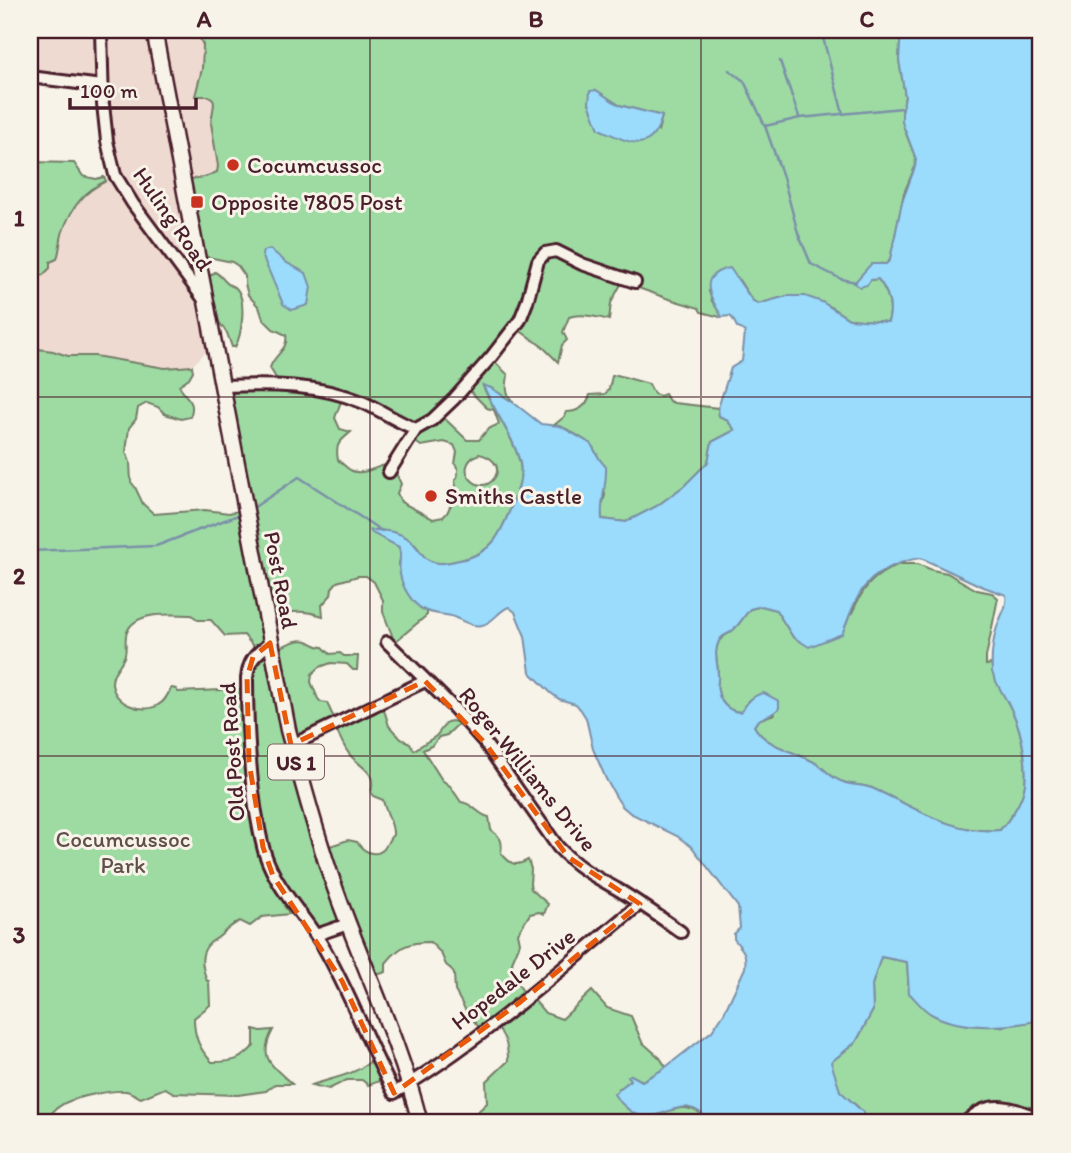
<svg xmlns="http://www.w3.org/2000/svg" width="1071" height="1153" font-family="Itim,sans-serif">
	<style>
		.built { fill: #eedad1 }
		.green { fill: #9ddba3; stroke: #747d67; stroke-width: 2; fill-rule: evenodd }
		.water { fill: #9bdbfc; stroke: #7b90a8; stroke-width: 2; fill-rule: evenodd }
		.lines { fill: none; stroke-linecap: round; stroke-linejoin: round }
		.stream { stroke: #7b90a8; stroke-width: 2.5 }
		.minor-casing { stroke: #4a1f2b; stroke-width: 16 }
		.major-casing { stroke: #4a1f2b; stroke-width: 19 }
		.minor { stroke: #f7f3e8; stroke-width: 10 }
		.major { stroke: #f7f3e8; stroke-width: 14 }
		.marked { fill: none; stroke: #e8590c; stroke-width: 5; stroke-dasharray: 14 9; stroke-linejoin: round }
		.grid { fill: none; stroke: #4a1f2b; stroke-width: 2; stroke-opacity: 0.55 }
		.poi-dot { fill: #c8321e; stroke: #f7f3e8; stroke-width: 2.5 }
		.labels { text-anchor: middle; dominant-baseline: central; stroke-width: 6; stroke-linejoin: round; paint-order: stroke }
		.shield { fill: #f7f3e8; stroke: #7e5f64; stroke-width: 2 }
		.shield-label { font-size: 21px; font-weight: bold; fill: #4a1f2b }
		.poi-label { font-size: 23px; fill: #4a1f2b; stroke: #f7f3e8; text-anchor: start }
		.street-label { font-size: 23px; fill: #4a1f2b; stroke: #f7f3e8 }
		.park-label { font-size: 23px; fill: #5f4e49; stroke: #f7f3e8 }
		.neatline { fill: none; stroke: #4a1f2b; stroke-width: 2.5 }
		.grid-label { font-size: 23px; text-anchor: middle; font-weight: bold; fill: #4a1f2b }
	</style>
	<rect width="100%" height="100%" fill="#f7f3e8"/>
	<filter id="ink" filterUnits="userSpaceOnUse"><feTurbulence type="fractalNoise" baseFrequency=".0143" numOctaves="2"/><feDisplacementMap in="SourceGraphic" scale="14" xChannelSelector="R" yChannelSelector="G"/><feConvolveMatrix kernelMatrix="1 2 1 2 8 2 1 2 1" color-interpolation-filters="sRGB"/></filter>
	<g filter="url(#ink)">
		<path class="built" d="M30 30H196L203 45 202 69 195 95 210 96 213 99 214 104 211 123 218 166 217 172 205 177 183 180 211 347 192 366 165 368 95 356H68L53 351 30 348V279L43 275 49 262 59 251 63 232 82 196 93 187 115 175 102 86 30 76Z"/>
		<path class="green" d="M196 30H901L899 60 905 96 902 113 905 131 916 159 915 167 904 193 890 260 886 264C874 262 866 269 860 278L871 280 878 279C888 291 893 308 888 322L849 319 829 306 787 296 758 304 752 300 737 277 709 291 712 301 722 316 720 317 701 312 699 308 666 298 622 282 611 303 609 320C598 317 580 313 569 317L563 332 567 340 562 345 558 362 543 347 516 328 493 360 508 375C506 388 505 393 514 403L491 388 483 386C493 410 515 439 520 464 523 478 517 492 512 505 501 533 493 554 460 560 454 561 446 564 439 563 421 562 423 550 411 541 400 532 384 530 371 530L399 547 401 554 399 564 421 609 427 611V615L390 646 392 635 383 612V600L374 582 366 576H358L337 582 332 588 331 595 322 605 323 616C314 613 302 611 293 612 285 613 277 617 269 618L279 648C288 644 298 638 307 641 314 644 316 647 323 647L330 654 340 653 344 656H358L357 670H353L347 664 331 663 320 667 312 674 311 682 318 699 321 702 327 703 337 725 380 705 385 713 389 726 401 739 410 743 414 750 436 736 447 722 452 721 459 723 447 735 439 737 433 745 423 750 442 780 450 786 461 802C473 803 478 815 489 817L491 830C501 838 503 840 501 853 511 865 515 867 528 860L531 869 530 884 531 889 548 904 544 914 539 912 530 914 518 933 520 943 512 962 514 979 526 995 529 994 545 1013 562 1019 592 991 607 1008 631 1016 642 1042 660 1058 666 1067 653 1076 642 1081 631 1075C629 1083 625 1086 618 1089 621 1095 624 1104 629 1109 652 1136 678 1084 711 1123H442L473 1116 487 1103 486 1082 508 1061C508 1043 505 1037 494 1023L481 1030 466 1011 455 991 454 974 451 969 446 965 441 953 430 942C408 942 400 946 386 963V972L370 977 347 925 315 934 290 902 284 906 290 914 262 917 250 926 240 921C232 925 227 929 221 935 218 938 214 940 211 942 198 953 202 967 207 981H209L210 1005 194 1018C194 1036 199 1049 212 1062 233 1062 239 1061 254 1046V1029L261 1031 273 1030C257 1059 273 1066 292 1084H275L266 1091 238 1095 174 1093 165 1088 141 1098C136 1096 132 1092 126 1091 111 1090 72 1097 60 1106 54 1109 48 1117 46 1123H30V348L53 351 68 356H95L165 368 192 366 193 371 189 378 179 385C185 400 197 399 190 417L181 419 165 414 158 407 147 403 138 408 136 419 129 428 126 452 130 462 131 482 135 487 143 504 154 514 205 510 229 513 244 510 222 386 279 383 270 368C273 355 289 350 286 335L273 329 263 319 259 307 248 295 245 284V276L238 266 232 262 203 256 182 180 205 177 217 172 218 166 211 123 214 104 213 99 209 96H195L202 69 203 45ZM596 90 619 105 662 116 658 131 589 103ZM468 389 487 408 494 410 499 424 488 429 479 440H467L441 415ZM343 396 414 430 410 438 421 446 444 442 454 445 457 452 455 464C460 470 459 475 455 481L457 492 447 513 443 517 433 519 401 502 397 493 401 484 392 464C379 464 365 476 352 471 347 469 342 463 338 460 335 444 339 442 351 432L340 429 335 418ZM479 454C490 456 502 465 495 477 481 500 449 467 479 454ZM192 615 198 620H211L225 636 244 635 257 651 243 689 178 692 176 689 171 688C168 694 165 702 158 705 142 715 113 703 112 683 112 670 123 664 125 654 127 647 124 639 127 632 136 610 172 615 192 615ZM336 729C340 737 344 748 350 755 362 769 377 771 371 793L373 796 383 800C385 812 394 823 393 835 388 839 387 846 383 850 373 858 362 850 357 842L348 840 321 849 293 748Z
			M30 162 74 163 83 176 96 179 104 177 106 181C83 192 72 207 63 231 60 240 60 250 57 259L50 262V268L43 275 30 279Z
			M215 272C221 275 222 279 227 283 229 285 233 286 236 288 247 299 242 335 235 347H232L227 333 219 322 210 282V276Z
			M617 375 649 384 654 394 660 396 665 394 669 401 674 403 718 408 719 416 726 419 735 430 712 442 708 462 684 486 657 506 626 522 602 519 601 509 605 495 600 460 591 444 568 430 560 426H553L564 417 566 412C578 412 587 406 590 395L605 394 609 389 612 376Z
			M899 564H918L932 570 947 573 977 590 992 593 998 598 986 657V665L992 664C993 682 1006 696 1013 713 1022 732 1030 773 1023 793 1019 806 1009 820 1000 830 953 835 914 807 874 789 864 784 853 786 843 782 832 779 826 770 817 764 797 751 766 748 754 726L758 720 774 714 750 699 741 712C729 712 720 703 718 691 716 686 719 680 718 674 718 662 713 653 719 641 723 635 727 635 732 631 739 625 744 616 750 609L762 606 776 610 793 637 852 613C863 587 872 576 899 564Z
			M881 957 907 962 909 993 998 1027 1041 1020V1123H863C866 1106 848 1102 840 1091 835 1083 833 1071 831 1062L856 1042 873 1010 872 985Z
			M375 1056 385 1079 368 1085 362 1080H347L329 1089 312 1085C332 1078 362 1074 375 1056Z"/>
		<path class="water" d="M901 30H1041V1020C1009 1027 964 1031 933 1015 924 1011 916 1000 909 993L907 962 881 957 872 985 873 1010 856 1042 831 1062 840 1091 863 1112V1123H711C680 1084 660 1133 629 1110 623 1105 618 1101 614 1094 619 1088 625 1086 630 1080L628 1076 631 1075 642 1081 662 1070 712 1031 724 1013 745 968C747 952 743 951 734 939V934L740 928 738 907 692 847 677 836 630 813 622 806 616 797 606 779 593 749 586 718 581 710 576 704 559 699 551 693 530 672 525 636 515 612 509 607C499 610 493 623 482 625 472 628 460 619 451 616 442 614 432 614 424 610 412 604 402 587 400 574 398 564 402 556 399 547L372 533 370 530C384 530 400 531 411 541 421 550 423 562 439 563 446 564 453 561 460 560 493 554 501 533 512 505 517 492 523 478 520 463 515 439 493 409 483 385L491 388 514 403 541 424 560 426 591 444 600 460 606 467C607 484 600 503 602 519L626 522 657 506 684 486 708 462 712 442 735 430 726 419 719 416 718 408 731 368 742 361 745 332 737 327 733 319 730 316 720 317 721 315C708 295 698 274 730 268L752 300 758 304 787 296H805L822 302 849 319 888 322C893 307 888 291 878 279L871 280 867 285 860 287 854 283 871 264H886L890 260 902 202 915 167 916 159 902 122V113L905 96 899 60ZM921 558 981 586 1006 595C1008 607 1000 616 997 627 993 640 991 658 992 672 997 686 1006 698 1012 711 1022 731 1030 771 1023 793 1019 806 1009 820 1000 830 953 835 914 807 874 789 864 784 853 786 843 782 832 779 826 770 817 764 797 751 766 748 754 726 760 715 771 718 779 708V701L764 693C752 695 748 702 741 712 729 712 720 703 718 691 716 686 719 680 718 675 718 662 713 653 719 641 722 635 727 635 732 631 739 625 744 616 750 609L762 606 776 610 793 637 809 647 842 634C849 618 855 597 867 584 879 570 903 560 921 558Z
			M596 90 619 105 662 116C651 158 627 141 599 129L589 103 590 91Z
			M270 249 287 263 306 273 311 287 308 305 292 310 283 304 262 255 263 251Z"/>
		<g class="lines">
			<path class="stream" d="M821 30 843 114
				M780 61 799 117
				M729 70 744 81 765 126 783 177 798 233 811 264 841 279 856 282
				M765 126 800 118 902 108
				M250 510 299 477 382 531
				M30 551 156 546 241 514"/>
			<defs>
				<path id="minor" d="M101 30 103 104 107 141 115 175 133 204 205 301
					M30 77 102 86
					M223 386C270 384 318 384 362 402 381 410 397 422 416 429
					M389 472 416 429 432 420 454 399 492 356 520 320 527 302 538 261 545 253 556 251 582 264 635 282
					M387 642 454 708 485 743 558 847C578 868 592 875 617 889 639 902 660 917 681 932
					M270 643C255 655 249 659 247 678 247 722 249 764 255 807 258 822 260 838 265 854 277 890 305 916 324 948 351 995 369 1046 394 1093 480 1042 562 968 640 904
					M292 745 425 681
					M316 935 348 924
					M965 1123C990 1097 1012 1108 1041 1119"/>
				<path id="major" d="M154 30 288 730C306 795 323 860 348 923 374 990 403 1054 420 1123"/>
			</defs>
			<use href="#minor" class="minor-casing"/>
			<use href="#major" class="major-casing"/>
			<use href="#minor" class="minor"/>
			<use href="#major" class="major"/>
		</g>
	</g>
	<path class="marked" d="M270 643 291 745 425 681 485 743 568 857 640 904 519 1003 394 1093 342 981 273 876 263 847 249 762 247 678 253 657Z"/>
	<path class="grid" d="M370 30V1123M701 30V1123M30 397H1041M30 756H1041"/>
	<g class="poi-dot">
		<circle cx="233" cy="165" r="7"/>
		<rect x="190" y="195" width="14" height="14" rx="3.5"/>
		<circle cx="431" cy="496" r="7"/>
	</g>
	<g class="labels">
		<rect class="shield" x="268" y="744.5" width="56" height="35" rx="5"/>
		<g class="shield-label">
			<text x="296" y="762">US 1</text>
		</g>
		<g class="poi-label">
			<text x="247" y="165">Cocumcussoc</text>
			<text x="211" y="202">Opposite 7805 Post</text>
			<text x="445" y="496">Smiths Castle</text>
		</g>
		<g class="street-label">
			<text transform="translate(173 219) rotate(55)">Huling Road</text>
			<text transform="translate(281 580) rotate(79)">Post Road</text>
			<text transform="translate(232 752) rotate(-94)">Old Post Road</text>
			<text transform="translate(528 769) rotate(51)">Roger Williams Drive</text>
			<text transform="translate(513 979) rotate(-38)">Hopedale Drive</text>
		</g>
		<g class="park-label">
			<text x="123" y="839">Cocumcussoc<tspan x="123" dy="26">Park</tspan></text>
		</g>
	</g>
	<rect width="1071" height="1153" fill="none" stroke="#f7f3e8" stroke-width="77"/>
	<path d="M70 98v10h126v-10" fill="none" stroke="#4a1f2b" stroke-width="3.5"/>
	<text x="80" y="98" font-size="21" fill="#4a1f2b" stroke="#f7f3e8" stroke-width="5" paint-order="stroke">100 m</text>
	<rect x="38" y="38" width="994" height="1076" class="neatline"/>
	<g class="grid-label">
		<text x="204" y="27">A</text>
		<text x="536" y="27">B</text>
		<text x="867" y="27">C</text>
		<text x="19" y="226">1</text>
		<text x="19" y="584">2</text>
		<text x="19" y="943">3</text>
	</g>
</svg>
